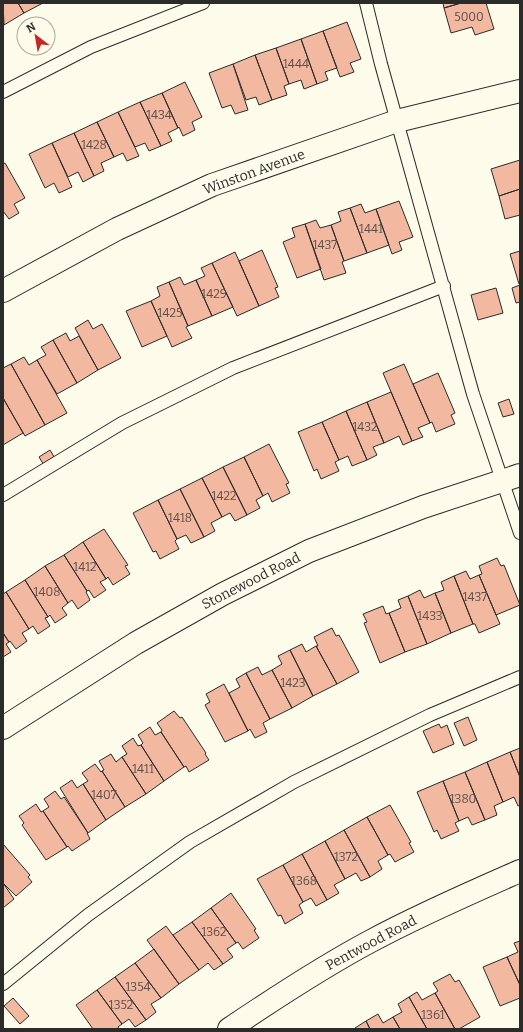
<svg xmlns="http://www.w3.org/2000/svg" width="523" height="1032" font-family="Bitter,serif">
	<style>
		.building { fill: #f2b8a0; stroke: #2b2b2b }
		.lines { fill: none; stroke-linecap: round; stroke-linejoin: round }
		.lane-casing { stroke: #2b2b2b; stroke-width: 14 }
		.street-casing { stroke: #2b2b2b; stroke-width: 24 }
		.secondary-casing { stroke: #2b2b2b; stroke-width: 24 }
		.lane { stroke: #fdfbea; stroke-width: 12 }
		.street { stroke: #fdfbea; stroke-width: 22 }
		.secondary { stroke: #fdfbea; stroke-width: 22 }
		.labels { text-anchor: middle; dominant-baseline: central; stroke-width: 3; stroke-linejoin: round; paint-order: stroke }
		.number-label { font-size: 12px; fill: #5d4e48 }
		.street-label { font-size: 14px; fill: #2b2b2b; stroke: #fdfbea }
	</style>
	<rect width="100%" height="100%" fill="#fdfbea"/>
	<path class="building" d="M3 3H18L24 13 4 25Z
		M18 3H43L24 13Z
		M443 3H461L444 8Z
		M461 3H486L494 29 475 35 472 27 451 33 444 8Z
		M347 22 361 59 350 63 354 72 340 77 323 31Z
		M323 31 337 68 325 72 328 80 317 84 301 39Z
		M301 39 317 84 304 89 301 80 289 84 276 48Z
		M276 48 289 84 284 86 287 95 272 100 255 55Z
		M255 55 272 100 259 105 256 97 246 100 233 64Z
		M233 64 248 110 235 114 231 105 222 108 209 73Z
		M185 82 202 117 192 122 195 130 183 136 179 127 178 128 162 93Z
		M162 93 178 128 168 133 172 141 161 146 140 102Z
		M140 102 161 146 149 151 145 143 135 147 118 112Z
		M118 112 139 156 127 161 123 153 114 157 97 122Z
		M97 122 114 157 101 163 104 171 94 176 74 133Z
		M74 133 94 176 83 182 78 172 68 177 52 143Z
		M52 143 72 187 59 193 54 183 45 188 29 154Z
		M520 160V189L499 196 491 169Z
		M5 163 25 198 14 204 19 213 9 219 3 211V164Z
		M520 189V215L505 219 499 196Z
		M399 201 413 237 399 242 402 250 392 254 376 209Z
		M361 204 365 213 376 209 389 245 367 253 350 208Z
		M350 208 367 253 344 261 331 225 341 221 338 212Z
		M316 220 320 228 331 225 344 261 342 262 346 273 324 280 305 224Z
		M305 224 321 269 297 278 283 242 295 237 292 228Z
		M262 250 278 287 275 288 279 297 259 306 239 261Z
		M520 251V283L519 284 510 254Z
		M235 252 259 306 237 316 212 263Z
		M212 263 233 307 212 316 196 280 205 276 201 268Z
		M180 277 184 285 196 280 212 316 188 326 169 282Z
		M169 282 188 326 186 327 192 338 172 347 151 301 160 296 157 287Z
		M520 283V302L516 303 512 288 520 285Z
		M496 288 503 313 478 320 471 295Z
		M151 301 167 336 142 347 126 311Z
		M88 320 93 329 102 324 121 358 98 370 75 328Z
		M66 333 70 341 79 336 98 370 77 383 53 340Z
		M53 340 77 383 57 394 37 360 46 355 41 347Z
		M24 357 29 365 37 360 67 413 45 425 11 364Z
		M11 364 45 425 25 436 3 398V368Z
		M404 364 430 423 418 428 423 437 412 441 383 373Z
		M438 373 455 413 451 415 455 424 436 432 432 422 430 423 413 384Z
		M391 392 412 441 403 445 399 436 384 443 367 402Z
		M3 398 23 433 3 445Z
		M509 399 514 414 503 417 498 403Z
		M367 402 384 443 373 447 377 455 367 460 346 411Z
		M346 411 367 460 352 466 348 456 339 460 322 422Z
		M322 422 339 460 335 462 339 471 321 479 317 469 314 471 298 432Z
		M269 444 289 483 286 484 290 493 272 502 268 493 263 496 244 457Z
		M50 450 56 460 45 467 39 457Z
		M244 457 263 496 256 500 260 508 247 515 223 467Z
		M223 467 247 515 235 521 230 513 222 517 202 478Z
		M202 478 222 517 211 523 215 531 204 537 180 489Z
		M180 489 204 537 191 543 186 535 177 539 158 500Z
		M158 500 177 539 175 541 179 549 160 559 156 551 153 552 133 513Z
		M104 529 128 565 125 566 130 574 113 585 108 577 106 579 83 542Z
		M83 542 106 579 100 582 106 590 94 598 89 590 87 591 64 555Z
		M64 555 87 591 86 592 90 600 78 609 72 600 68 603 45 566Z
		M497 558 501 566 504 565 520 605 496 615 479 575 482 574 479 566Z
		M45 566 68 603 62 608 67 615 55 623 50 615 48 617 25 580Z
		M466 571 470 579 479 575 500 624 479 633 475 624H473L454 576Z
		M454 576 473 624 451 633 435 593 444 590 441 582Z
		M25 580 48 617 45 618 50 626 38 634 33 626 29 629 6 592Z
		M420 590 424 598 435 593 451 633 427 644 408 596Z
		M6 592 29 629 22 633 27 641 16 649 10 641 9 642 3 633V594Z
		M408 596 427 644 405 652 389 613 401 608 398 600Z
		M383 606 386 614 389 613 405 652 380 663 364 623 367 622 363 614Z
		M332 628 336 636 339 635 359 672 337 684 316 646H318L314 637Z
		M3 633 9 642 6 644 11 652 3 657Z
		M302 644 306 652 316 646 337 684 313 696 290 650Z
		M290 650 313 696 292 708 272 670 282 664 278 656Z
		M258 667 262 675 272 670 292 708 270 719 246 673Z
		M246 673 270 719 263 723 267 732 255 738 250 729 248 731 229 693 240 687 236 679Z
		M224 684 248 731 225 742 205 705 210 702 206 694Z
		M174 711 180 718 182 717 206 753 205 754 209 760 189 772 186 766 184 767 161 732 162 730 157 723Z
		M468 717 477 740 464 746 454 723Z
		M439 724 441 728 447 725 454 744 433 753 423 731Z
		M150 727 155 735 161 732 184 767 164 781 141 745 143 743 138 735Z
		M133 738 138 746 141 745 164 781 146 794 122 757 127 754 122 746Z
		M520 748V777L510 752Z
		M510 752 520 777V805L518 806 514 797 503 802 487 762Z
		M111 754 116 762 122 757 146 794 125 807 102 771 104 770 99 761Z
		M487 762 503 802 494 806 497 815 485 820 465 772Z
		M95 764 101 772 102 771 125 807 106 820 83 784 88 781 82 773Z
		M465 772 485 820 472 825 468 817 459 821 443 781Z
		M72 780 77 788 83 784 106 820 88 833 60 788Z
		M443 781 459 821 455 823 459 831 441 839 437 830 434 832 417 792Z
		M55 791 61 799 64 797 88 833H87L90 839 72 851 68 846 67 847 43 811 49 807 44 799Z
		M36 804 41 812 43 811 67 847 46 860 22 825 24 823 19 816Z
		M390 805 411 842 409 843 414 852 395 862 390 854 388 855 367 817Z
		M367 817 388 855 378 861 382 869 370 877 344 830Z
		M344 830 370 877 361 881 356 873 345 879 325 841Z
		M325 841 345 879 334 885 339 893 327 900 302 854Z
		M3 844 30 875 28 877 32 882 16 896 3 883Z
		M302 854 327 900 316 906 311 898 303 902 283 865Z
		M283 865 303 902 299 905 303 913 285 924 281 915 278 916 257 879Z
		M3 883 14 899 3 908Z
		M231 893 256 929 254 930 259 938 243 949 238 942 236 943 211 908Z
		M211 908 236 943 227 949 233 957 223 964 192 922Z
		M192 922 223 964 214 970 208 963 199 970 173 935Z
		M166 926 199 970 179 984 147 940Z
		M520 941V985L507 957 518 952 514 943Z
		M154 949 179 984 161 998 135 963Z
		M507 957 520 985V998L500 1006 483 967Z
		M135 963 161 998 151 1004 156 1012 146 1020 115 977Z
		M450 974 455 982 459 980 480 1017 459 1029H455L435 993 438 991 433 983Z
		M115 977 146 1020 135 1027 129 1019 122 1024 97 990Z
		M97 990 122 1024 118 1027 119 1029H93L76 1005Z
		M417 992 422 1000 435 993 455 1029H427L409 997Z
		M409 997 427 1029H400L393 1017 402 1012 398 1004Z
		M13 998 29 1016 20 1024 4 1006Z
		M378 1014 383 1023 393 1017 400 1029H370L366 1021Z
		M366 1021 370 1029H356L355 1028Z"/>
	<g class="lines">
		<defs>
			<path id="lane" d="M366 3 381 64 473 394 520 533
				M3 92 91 47 203 3
				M3 495 122 423 233 368 444 286
				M3 984 88 915 190 842 294 782 430 715 520 677"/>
			<path id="street" d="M3 728 136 643 223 594 309 551 423 507 520 475
				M229 1029C275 998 322 967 371 941 419 915 470 893 520 871"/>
			<path id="secondary" d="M3 291 117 229 212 185 397 121 520 91"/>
		</defs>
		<use href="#lane" class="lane-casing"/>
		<use href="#street" class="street-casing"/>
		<use href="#secondary" class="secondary-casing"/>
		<use href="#lane" class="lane"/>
		<use href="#street" class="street"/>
		<use href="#secondary" class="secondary"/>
	</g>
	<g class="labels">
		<g class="number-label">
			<text x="469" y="17">5000</text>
			<text x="296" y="64">1444</text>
			<text x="159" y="115">1434</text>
			<text x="94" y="145">1428</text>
			<text x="371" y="229">1441</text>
			<text x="325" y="245">1437</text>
			<text x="214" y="294">1429</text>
			<text x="170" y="313">1425</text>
			<text x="365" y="427">1432</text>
			<text x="224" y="496">1422</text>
			<text x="180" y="518">1418</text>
			<text x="85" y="567">1412</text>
			<text x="47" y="592">1408</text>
			<text x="475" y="597">1437</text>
			<text x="430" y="616">1433</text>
			<text x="293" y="683">1423</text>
			<text x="143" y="769">1411</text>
			<text x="104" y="795">1407</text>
			<text x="463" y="799">1380</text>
			<text x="346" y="857">1372</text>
			<text x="304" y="881">1368</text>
			<text x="214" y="932">1362</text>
			<text x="138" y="987">1354</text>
			<text x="121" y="1005">1352</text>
			<text x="433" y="1015">1361</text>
		</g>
		<g class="street-label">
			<text transform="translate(254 172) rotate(-20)">Winston Avenue</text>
			<text transform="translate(251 581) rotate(-27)">Stonewood Road</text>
			<text transform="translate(371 943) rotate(-28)">Pentwood Road</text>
		</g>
	</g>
	<rect width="523" height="1032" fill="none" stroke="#2b2b2b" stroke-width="8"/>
	<g transform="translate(36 36) rotate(329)"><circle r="19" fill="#fdfbea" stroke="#a9a89e"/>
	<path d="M0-3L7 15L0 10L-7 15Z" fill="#c62828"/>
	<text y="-6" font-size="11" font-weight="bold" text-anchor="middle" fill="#2b2b2b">N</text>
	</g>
</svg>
